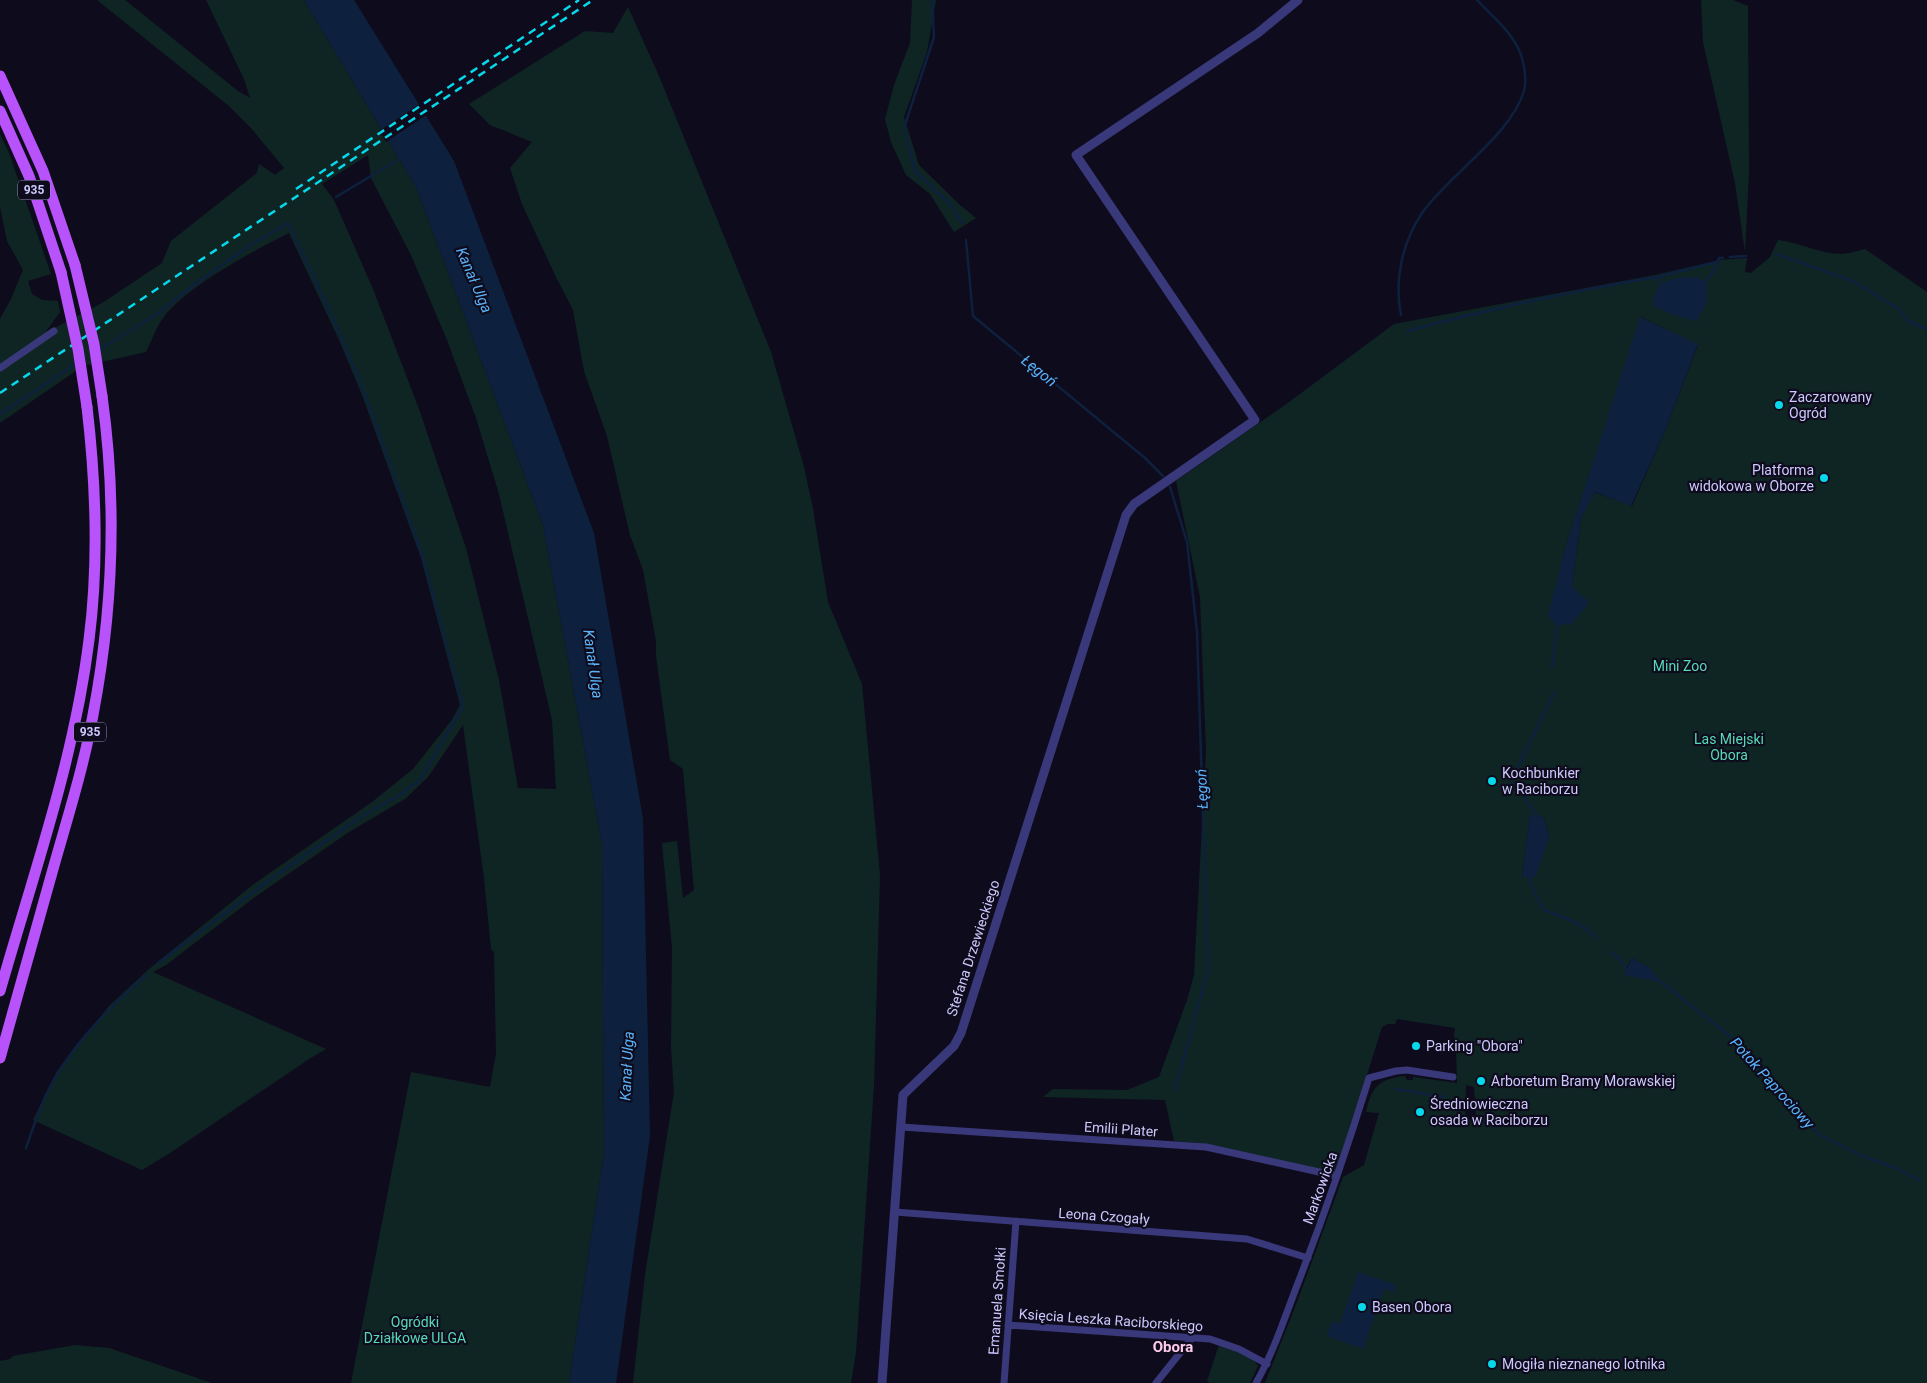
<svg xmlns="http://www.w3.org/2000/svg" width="1927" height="1383" font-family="Roboto,sans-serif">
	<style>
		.green { fill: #0f2524; fill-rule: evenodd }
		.water { fill: #0d213f }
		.pier { fill: #0e0c1c }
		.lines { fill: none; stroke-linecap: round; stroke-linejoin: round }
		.stream { stroke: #0d213f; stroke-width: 2.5 }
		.minor { stroke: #39387a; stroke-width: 7 }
		.tertiary { stroke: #39387a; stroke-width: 9 }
		.primary { stroke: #b852fa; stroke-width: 11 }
		.rail { stroke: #07d8eb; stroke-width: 2.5; stroke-dasharray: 8 6; stroke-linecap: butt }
		.primary-bridge { stroke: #b852fa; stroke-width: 11 }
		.poi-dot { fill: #07d8eb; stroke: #0e0c1c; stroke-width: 2 }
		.labels { text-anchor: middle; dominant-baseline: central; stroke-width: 4.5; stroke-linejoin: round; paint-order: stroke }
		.shield { fill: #0e0c1c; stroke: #9490ba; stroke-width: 1 }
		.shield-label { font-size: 12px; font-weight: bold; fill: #cdc8fd }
		.poi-label { font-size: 14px; fill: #cdc8fd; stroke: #0e0c1c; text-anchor: start }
		.park-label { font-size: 14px; fill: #57dab7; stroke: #0e0c1c }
		.street-label { font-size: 14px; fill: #cdc8fd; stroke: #0e0c1c }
		.water-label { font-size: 15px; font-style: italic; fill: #59b2fa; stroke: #0e0c1c }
		.neighbourhood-label { font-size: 15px; font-weight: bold; fill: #fdcaec; stroke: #0e0c1c }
	</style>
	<rect width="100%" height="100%" fill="#0e0c1c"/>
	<path class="green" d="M97 0H125L238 91 250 98 244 79 206 0H304L416 187 543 525 602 844 604 1153 569 1383H351L411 1072 490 1087 496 1053 494 952 491 949 484 878 463 725 428 777 405 799 349 832 255 897 166 965 153 972 326 1049 309 1059 170 1153 142 1170 33 1120 57 1071 109 1006 149 969 254 884 372 802 413 769 451 721 460 705 421 558 362 395 340 342 289 233C255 250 181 289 161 321 155 330 151 342 146 352L83 366 0 423V319L11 299 23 270 7 241 0 207V134L9 153 51 274 28 281 32 294 42 300 58 301 60 312 45 333 102 303 162 263 171 241 257 173 259 164 275 175 284 168 251 128 229 106ZM368 155 371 178 411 255 447 340 476 418 499 494 552 720 556 789 518 788 499 680 466 548 419 409 373 289 334 200 322 184Z
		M912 0H936L927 52 904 117 919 165 960 205 976 218 954 232 930 194 906 175 891 142 885 119 894 85 910 43Z
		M1701 0H1733L1748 6 1749 172 1745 252 1735 183 1703 42Z
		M628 7 659 76 771 352 804 467 813 509 828 602 862 684 880 875 874 1085 856 1352 851 1383H633L645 1275 674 1092 671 1048 672 948 662 843 677 841 683 898 694 890 683 769 670 760 656 656V641L643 570 630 535 607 436 584 371 573 310 556 277 522 204 510 168 532 142 490 125 469 104 585 31 613 33Z
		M1778 240C1799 242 1819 254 1841 254 1848 254 1857 251 1865 249L1927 292V1383H1265L1297 1302 1343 1177 1364 1165 1379 1113 1366 1112C1372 1086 1379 1079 1405 1076L1407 1080H1413V1077L1457 1083 1456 1047 1454 1036 1455 1028 1397 1019 1395 1024H1388L1382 1027 1336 1174 1206 1144 1174 1141 1165 1100 1043 1097 1053 1089 1127 1090 1159 1077 1187 1000 1194 975 1206 751 1200 597 1176 481 1285 405 1394 324 1655 275 1720 260 1747 258 1745 272 1751 273 1770 257ZM1641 317 1698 345 1664 433 1632 506 1594 492 1581 518 1572 587 1558 579 1564 552ZM1530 816 1544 817 1549 838 1522 877ZM1632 958 1651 969 1660 982 1626 969ZM1466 1085 1474 1087 1476 1115 1465 1123Z
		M75 1345 109 1348 212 1383H0V1361L10 1359 13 1356Z
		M1219 1345C1230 1347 1252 1355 1258 1366L1250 1383H1210L1207 1381Z"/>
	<path class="water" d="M304 0H354L454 161 594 533 643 819 650 1136 616 1383H569L604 1153 602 844 543 525 416 187Z
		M1697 277 1706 282 1707 301 1697 321 1676 316 1653 306 1654 296 1660 284 1677 278Z
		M1640 317 1698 344 1664 433 1631 506 1595 492 1581 518 1572 587 1589 602 1572 624 1557 625 1548 616 1564 552Z
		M1530 815 1544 817 1549 838 1535 877H1522Z
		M1632 958 1651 969 1661 982 1624 975Z
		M1358 1272 1396 1285 1394 1292 1384 1289 1363 1349 1327 1336 1332 1321 1340 1324Z"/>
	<path class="pier" d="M421 103 428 114 386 142 379 131Z"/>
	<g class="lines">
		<path class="stream" d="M932 0 934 37 904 128 915 171 953 207 962 223
			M336 197 401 158
			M966 240 973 316 1145 458 1163 476
			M1776 254 1853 281 1899 309 1908 321 1927 329
			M1730 257 1746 256
			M1657 277 1717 262 1719 258H1723
			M1706 282 1714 270 1717 262
			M1401 315C1394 280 1402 243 1422 213 1449 175 1511 135 1524 91 1527 79 1524 61 1519 50 1510 30 1491 15 1477 0
			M1407 331C1489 309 1573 291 1657 277L1660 284
			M99 350 157 314 191 287 249 246 288 223 333 318 365 394 423 557 463 706 420 780 398 796 362 816 275 876 158 963
			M0 414 77 363
			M1170 487 1187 542 1197 632 1208 970 1175 1090
			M1552 668 1557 625
			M1511 781 1554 693
			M1515 784 1537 816
			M1529 877 1534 892 1544 910C1562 916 1584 924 1597 938
			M1610 952 1619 958 1626 969
			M1661 982 1730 1036 1776 1089 1820 1135 1860 1155 1896 1168 1919 1180
			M1396 1089 1445 1097
			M26 1148C32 1131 38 1113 45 1097 67 1049 107 1010 146 975"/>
		<path class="minor" d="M0 368 54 331
			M901 1127 1206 1147 1337 1176
			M895 1212 1247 1239 1308 1258
			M1008 1325 1210 1339 1239 1349 1267 1364
			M1004 1383 1016 1221
			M1156 1383 1192 1338
			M1256 1383C1273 1353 1284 1320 1296 1288 1323 1219 1347 1149 1369 1078L1396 1071 1407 1070 1453 1077"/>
		<path class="tertiary" d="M882 1383 903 1095 954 1046 961 1033 1126 515 1134 504 1255 420 1076 155 1258 33 1298 0"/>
		<path class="primary" d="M0 76 43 171 75 265
			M0 111 29 176 61 272
			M0 991C33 875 74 761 89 640 99 562 96 484 87 407
			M0 1058C18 993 37 927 55 862 69 813 84 765 93 715 113 610 117 502 102 396"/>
		<path class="rail" d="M296 189 579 0
			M0 393 593 0"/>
		<path class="primary-bridge" d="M75 265 94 344 102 396
			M61 272 78 349 87 407"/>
	</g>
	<g class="poi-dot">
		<circle cx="1779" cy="405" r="5"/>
		<circle cx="1824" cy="478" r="5"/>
		<circle cx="1492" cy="781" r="5"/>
		<circle cx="1416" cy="1046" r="5"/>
		<circle cx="1481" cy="1081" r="5"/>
		<circle cx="1420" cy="1112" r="5"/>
		<circle cx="1362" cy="1307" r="5"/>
		<circle cx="1492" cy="1364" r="5"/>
	</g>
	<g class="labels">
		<g class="shield">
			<rect x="18" y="180.5" width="32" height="19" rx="4"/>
			<rect x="74" y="722.5" width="32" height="19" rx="4"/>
		</g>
		<g class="shield-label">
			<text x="34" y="190">935</text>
			<text x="90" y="732">935</text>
		</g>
		<g class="poi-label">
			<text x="1789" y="397">Zaczarowany<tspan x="1789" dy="16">Ogród</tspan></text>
			<text x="1814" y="470" text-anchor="end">Platforma<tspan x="1814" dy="16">widokowa w Oborze</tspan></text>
			<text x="1502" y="773">Kochbunkier<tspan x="1502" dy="16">w Raciborzu</tspan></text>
			<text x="1426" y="1046">Parking "Obora"</text>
			<text x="1491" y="1081">Arboretum Bramy Morawskiej</text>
			<text x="1430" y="1104">Średniowieczna<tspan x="1430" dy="16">osada w Raciborzu</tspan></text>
			<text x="1372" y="1307">Basen Obora</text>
			<text x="1502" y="1364">Mogiła nieznanego lotnika</text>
		</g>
		<g class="park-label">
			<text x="1680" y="666">Mini Zoo</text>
			<text x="1729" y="739">Las Miejski<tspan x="1729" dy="16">Obora</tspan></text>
			<text x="415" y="1322">Ogródki<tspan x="415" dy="16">Działkowe ULGA</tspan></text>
		</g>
		<g class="street-label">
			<text transform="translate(973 948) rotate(-72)">Stefana Drzewieckiego</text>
			<text transform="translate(1121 1129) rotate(4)">Emilii Plater</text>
			<text transform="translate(1320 1188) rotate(-70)">Markowicka</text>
			<text transform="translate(1104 1216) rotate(4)">Leona Czogały</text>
			<text transform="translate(997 1301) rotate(-86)">Emanuela Smołki</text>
			<text transform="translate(1111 1320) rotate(4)">Księcia Leszka Raciborskiego</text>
		</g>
		<g class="water-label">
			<text transform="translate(474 280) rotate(67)">Kanał Ulga</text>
			<text transform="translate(1039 371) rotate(39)">Łęgoń</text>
			<text transform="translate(593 664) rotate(82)">Kanał Ulga</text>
			<text transform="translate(1202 789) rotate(-92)">Łęgoń</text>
			<text transform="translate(627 1066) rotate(-87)">Kanał Ulga</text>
			<text transform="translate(1772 1083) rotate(48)">Potok Paprociowy</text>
		</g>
		<g class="neighbourhood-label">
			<text x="1173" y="1347">Obora</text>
		</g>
	</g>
</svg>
